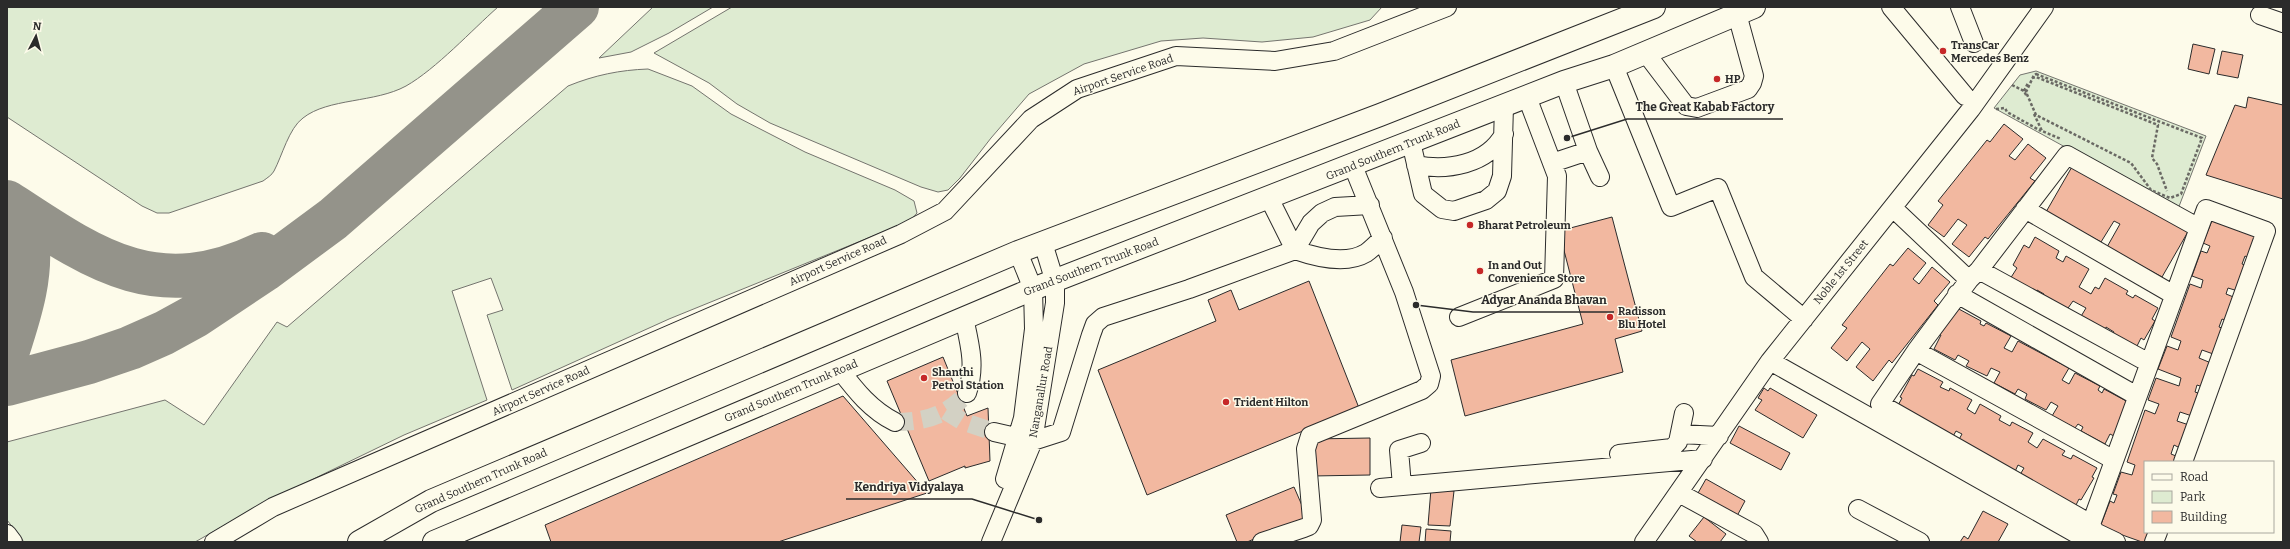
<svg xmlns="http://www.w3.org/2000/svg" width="2290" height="549" font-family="Bitter,serif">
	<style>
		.green { fill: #deebd1; stroke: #74746e }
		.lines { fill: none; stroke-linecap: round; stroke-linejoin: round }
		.taxiway { stroke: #94938a; stroke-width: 44 }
		.building { fill: #f2b8a0; stroke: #2b2b2b }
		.minor-tunnel { stroke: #d3d1c4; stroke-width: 18; stroke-dasharray: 18 9; stroke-linecap: butt }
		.minor-casing { stroke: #2b2b2b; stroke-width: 20 }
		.major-casing { stroke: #2b2b2b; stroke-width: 24 }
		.path { stroke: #6a6964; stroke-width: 2.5; stroke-dasharray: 3 2; stroke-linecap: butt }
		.minor { stroke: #fdfbea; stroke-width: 18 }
		.major { stroke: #fdfbea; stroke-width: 22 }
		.poi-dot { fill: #c62828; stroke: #fdfbea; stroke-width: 1.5 }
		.labels { text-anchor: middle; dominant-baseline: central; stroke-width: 3; stroke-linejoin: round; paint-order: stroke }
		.poi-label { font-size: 11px; font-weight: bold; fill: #2b2b2b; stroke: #fdfbea; text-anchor: start }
		.street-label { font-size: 11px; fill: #2b2b2b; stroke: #fdfbea }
		.leader { fill: none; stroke: #2b2b2b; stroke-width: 1.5 }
		.callout-dot { fill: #2b2b2b; stroke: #fdfbea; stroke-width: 1.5 }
		.callout-label { font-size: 12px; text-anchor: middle; font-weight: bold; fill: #2b2b2b; stroke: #fdfbea; stroke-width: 3; stroke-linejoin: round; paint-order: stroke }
	</style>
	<rect width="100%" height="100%" fill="#fdfbea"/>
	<path class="green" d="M7 7H498C472 30 436 69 406 86 375 103 328 98 303 118 289 128 282 156 274 171 272 175 267 178 263 181L169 213H157L142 206 7 117Z
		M653 7H713L669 33 631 52 599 58Z
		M732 7H1382L1370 20 1313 37 1262 42 1203 38 1161 41 1084 64 1029 94 991 138 960 178 948 190 938 192 921 187 770 123 737 104 709 83 654 53Z
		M648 69 692 86 731 114 805 152 895 190 914 201 917 213 910 221 669 319 512 390 487 315 503 310 491 278 452 291 487 400 404 435 266 502 195 542H24L7 520V442L165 400 204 425 277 322 287 327 568 86C595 75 620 70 648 69Z
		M2036 71 2206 136 2178 209 1994 108 2020 75Z"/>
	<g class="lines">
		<path class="taxiway" d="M7 202C95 260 156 304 262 254
			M7 353C19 316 34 272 26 233 24 225 20 217 18 209
			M7 384 89 362 130 348 164 333 195 316 264 270 333 219 577 7"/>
	</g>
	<path class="building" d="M2193 44 2215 49 2209 74 2188 69Z
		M2222 51 2243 55 2238 78 2217 74Z
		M2248 97 2283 105V199L2206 175 2235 105 2246 108Z
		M2004 124 2023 139 2009 156 2015 160 2028 144 2046 158 2030 178 2035 181 1988 239 1985 237 1969 257 1952 244 1967 225 1958 219 1944 237 1928 225 1943 205 1938 201 1987 140 1990 142Z
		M2073 165 2189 230 2162 277 2107 247 2120 224 2114 221 2101 242 2046 212Z
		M1612 217 1642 331 1615 339 1623 372 1465 416 1451 360 1583 324 1559 231Z
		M2213 218 2258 234 2249 258 2245 256 2242 264 2248 266 2238 291 2228 288 2226 294 2236 298 2227 321 2222 319 2219 327 2225 329 2216 355 2202 350 2199 358 2211 363 2203 387 2197 385 2195 392 2201 394 2192 416 2180 412 2177 421 2189 425 2180 448 2174 445 2171 454 2176 456 2174 462H2145V532H2149L2145 542H2142L2100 527 2110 501 2114 503 2117 495 2113 494 2121 472 2132 475 2135 465 2127 462 2145 410 2155 414 2159 404 2148 400 2156 378 2179 386 2181 378 2158 369 2167 346 2178 350 2181 341 2171 337 2190 284 2201 288 2203 280 2192 276 2201 251 2207 253 2210 246 2203 243Z
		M2035 237 2059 251 2056 258 2063 262 2066 256 2089 269 2079 287 2091 294 2095 287 2099 289 2105 278 2128 291 2126 294 2133 298 2135 295 2158 308 2152 319 2155 321 2144 340 2141 338 2136 348 2112 335 2114 332 2106 327 2105 332 2080 318 2086 308 2073 301 2066 311 2042 298 2044 294 2037 290 2035 293 2010 279 2017 268 2013 265 2024 245 2029 248Z
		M1908 248 1926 263 1913 279 1919 284 1932 267 1950 282 1934 301 1938 305 1892 363 1889 360 1873 381 1856 367 1870 349 1862 342 1847 361 1831 348 1847 328 1842 325 1890 264 1893 266Z
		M1309 281 1359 408 1147 495 1098 370 1216 321 1208 300 1231 290 1239 310Z
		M1957 308 1981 321 1980 324 1984 326 1986 323 2011 336 2004 348 2012 352 2018 341 2069 368 2062 380 2069 384 2075 373 2100 386 2098 390 2102 393 2104 389 2128 402 2125 414 2114 436 2110 434 2105 444 2081 431 2083 427 2078 424 2075 428 2052 416 2058 406 2051 402 2046 410 2025 399 2027 394 2018 389 2015 394 1994 383 2000 372 1991 368 1987 376 1966 366 1969 361 1958 355 1955 360 1934 349 1941 335 1938 334Z
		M943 357 967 416 988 408 990 461 965 468V466L929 481 887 381Z
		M1918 369 1943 382 1940 387 1949 391 1950 388 1972 400 1967 409 1975 414 1980 404 2001 416 1999 420 2010 426 2012 422 2033 433 2028 442 2037 448 2043 439 2065 451 2062 455 2071 459 2073 455 2097 468 2092 477 2094 478 2081 500 2079 499 2074 509 2018 478 2024 468 2018 465 2013 476 1956 445 1962 434 1956 431 1951 440 1896 409 1902 398 1900 397 1912 375 1914 376Z
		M1764 388 1768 391 1770 388 1817 415 1803 438 1755 410 1762 400 1758 398Z
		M843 396 927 493 778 542H551L545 525Z
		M1739 426 1790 453 1781 470 1730 443Z
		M1370 438V475L1312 476V439Z
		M1706 479 1745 501 1737 516 1698 493Z
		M1294 487 1307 517 1247 542H1237L1226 515Z
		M1431 489 1454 491 1450 526 1428 525Z
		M1983 511 2008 524 1998 542H1960L1964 536 1968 539Z
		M1704 517 1726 534 1720 542H1697L1689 536Z
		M1402 525 1421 527 1419 542H1400Z
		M1426 529 1451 531 1450 542H1425Z"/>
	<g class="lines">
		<path class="minor-tunnel" d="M946 411 962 421 994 432
			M895 422C924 422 947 416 967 393"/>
		<defs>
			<path id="minor" d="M1891 7 1965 96
				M1960 7 1974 43
				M2260 15 2283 23
				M1645 52 1686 106 1697 108 1748 89 1752 83 1754 76 1737 14
				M1614 66 1671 207 1718 188 1754 277 1804 319
				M1411 142 1423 194 1442 209 1454 211 1486 200 1497 191 1502 176 1504 106
				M1588 151 1600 177
				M1552 163 1588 151 1564 82
				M1416 165C1447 171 1487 165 1504 134
				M1269 198 1295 250C1315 257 1346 265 1366 253 1372 249 1377 243 1383 238
				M1893 208 1969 280 1916 351 1880 404 2091 524 2199 228 2067 155 1979 270 1969 280
				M2025 209 2174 295
				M1979 270 2149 363
				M1957 294 2137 396
				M1459 317 1554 279 1557 176 1527 97
				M964 318C970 345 976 367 967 393
				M1916 351 2114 460
				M1770 361 2091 542
				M840 370C856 391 871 410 895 422
				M994 432 1033 441 1061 432 1091 335 1095 324 1103 317 1189 289 1295 250 1311 223 1322 213 1335 207 1370 205
				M1680 434 1719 436
				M1619 454 1672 448 1678 442 1684 413
				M2183 462 2266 231 2206 209 2199 228
				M1005 479 1023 418 1034 329 1033 289 1018 252
				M1402 486 1399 450 1421 443
				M1380 488 1703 459
				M1679 493 1754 534 1759 542
				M1858 509 1920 542
				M2091 524 2095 532 2116 542
				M7 534 13 542
				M214 542 273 507 901 234 945 211 1031 119 1077 89 1176 56 1275 61 1334 51 1447 7
				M991 542 1033 441 1055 303V282L1043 243
				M1262 542 1304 528 1309 526 1312 520 1306 449 1310 436 1422 390 1429 384 1431 376 1404 292 1353 166
				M1644 542 1770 361 1971 109 2044 7
				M2154 542 2158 532"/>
			<path id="major" d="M359 542 431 501 1018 252 1380 115 1654 7
				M434 542 1033 289 1564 82 1614 66 1754 7"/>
		</defs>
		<use href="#minor" class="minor-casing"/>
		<use href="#major" class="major-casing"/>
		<path class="path" d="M2036 74 2202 138 2181 194 2170 198 2151 190 2131 163 2036 115 2026 92 2034 75Z
			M2032 78 2036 77 2158 125 2152 158 2157 164 2167 191
			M2012 85 2024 91 2026 95
			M2024 91 2028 83
			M1996 109 2005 108 2007 112 2041 131
			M2034 114 2042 131 2061 139"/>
		<use href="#minor" class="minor"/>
		<use href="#major" class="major"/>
	</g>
	<g class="poi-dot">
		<circle cx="1943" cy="51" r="4"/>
		<circle cx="1717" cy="79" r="4"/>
		<circle cx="1470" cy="225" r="4"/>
		<circle cx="1480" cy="271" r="4"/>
		<circle cx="1610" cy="317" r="4"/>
		<circle cx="924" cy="378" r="4"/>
		<circle cx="1226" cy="402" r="4"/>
	</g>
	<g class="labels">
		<g class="poi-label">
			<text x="1951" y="45">TransCar<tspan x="1951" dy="13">Mercedes Benz</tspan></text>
			<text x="1725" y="79">HP</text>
			<text x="1478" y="225">Bharat Petroleum</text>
			<text x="1488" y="265">In and Out<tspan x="1488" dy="13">Convenience Store</tspan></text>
			<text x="1618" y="311">Radisson<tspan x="1618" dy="13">Blu Hotel</tspan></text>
			<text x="932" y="372">Shanthi<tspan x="932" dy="13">Petrol Station</tspan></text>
			<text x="1234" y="402">Trident Hilton</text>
		</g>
		<g class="street-label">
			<text transform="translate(1123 75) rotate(-19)">Airport Service Road</text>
			<text transform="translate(1393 150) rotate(-22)">Grand Southern Trunk Road</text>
			<text transform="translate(838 261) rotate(-24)">Airport Service Road</text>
			<text transform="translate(1091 267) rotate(-21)">Grand Southern Trunk Road</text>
			<text transform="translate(1841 272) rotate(-51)">Noble 1st Street</text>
			<text transform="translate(541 391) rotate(-24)">Airport Service Road</text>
			<text transform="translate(791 391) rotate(-23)">Grand Southern Trunk Road</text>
			<text transform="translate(1041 392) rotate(-80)">Nanganallur Road</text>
			<text transform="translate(481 481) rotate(-24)">Grand Southern Trunk Road</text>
		</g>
	</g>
	<path class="leader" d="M1567 138L1627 119H1783M1416 305L1473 312H1614M1039 520L972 499H846"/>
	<g class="callout-dot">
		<circle cx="1567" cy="138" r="4"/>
		<circle cx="1416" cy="305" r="4"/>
		<circle cx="1039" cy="520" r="4"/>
	</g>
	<g class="callout-label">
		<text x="1705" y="111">The Great Kabab Factory</text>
		<text x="1544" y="304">Adyar Ananda Bhavan</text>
		<text x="909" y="491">Kendriya Vidyalaya</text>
	</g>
	<rect width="2290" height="549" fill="none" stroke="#2b2b2b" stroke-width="16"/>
	<rect x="2144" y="461" width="130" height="72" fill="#fdfbea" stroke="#a9a89e"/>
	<rect x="2152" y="474" width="20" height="6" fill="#fdfbea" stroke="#a9a89e"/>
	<text x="2180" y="481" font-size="12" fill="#2b2b2b">Road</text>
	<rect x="2152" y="491" width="20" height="12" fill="#deebd1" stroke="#a9a89e"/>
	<text x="2180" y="501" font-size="12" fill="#2b2b2b">Park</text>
	<rect x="2152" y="511" width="20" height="12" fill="#f2b8a0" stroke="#a9a89e"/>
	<text x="2180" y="521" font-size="12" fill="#2b2b2b">Building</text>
	<g transform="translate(36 36) rotate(6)" stroke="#fdfbea" stroke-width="3" paint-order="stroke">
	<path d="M0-3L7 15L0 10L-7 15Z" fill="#2b2b2b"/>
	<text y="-6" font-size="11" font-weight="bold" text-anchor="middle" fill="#2b2b2b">N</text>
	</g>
</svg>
